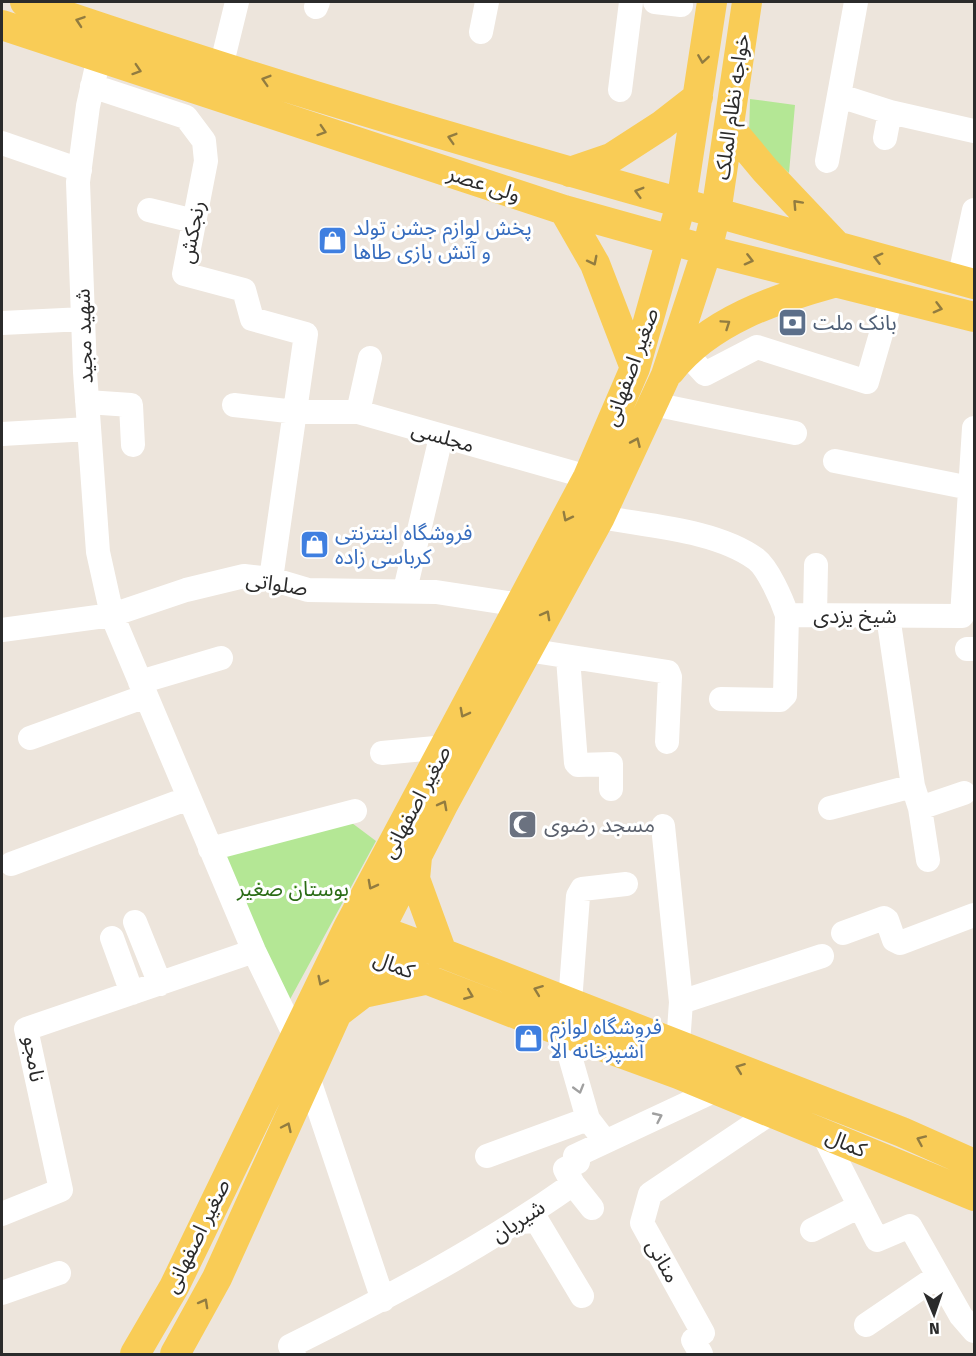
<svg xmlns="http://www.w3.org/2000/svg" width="976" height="1356" font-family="'Fira Sans','Noto Sans Arabic',sans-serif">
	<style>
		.green { fill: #b4e795 }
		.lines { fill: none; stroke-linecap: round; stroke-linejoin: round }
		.minor { stroke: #fff; stroke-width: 24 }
		.major { stroke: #f9cc56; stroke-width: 30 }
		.oneway { stroke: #927c40 }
		.oneway2 { stroke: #a0a0a0 }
		.labels { text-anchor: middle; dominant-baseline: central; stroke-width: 6; stroke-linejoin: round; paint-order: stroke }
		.street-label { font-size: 21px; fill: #2b2b2b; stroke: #fff }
		.shop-label { font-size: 21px; fill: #366cbe; stroke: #fff; text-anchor: start }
		.service-label { font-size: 21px; fill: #4e5e75; stroke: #fff; text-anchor: start }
		.worship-label { font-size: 21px; fill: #5b616d; stroke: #fff; text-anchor: start }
		.park-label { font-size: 21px; fill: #2b6c16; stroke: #fff }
	</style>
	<rect width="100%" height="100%" fill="#ede5dc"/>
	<path class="green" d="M750 99 795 105 789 173 749 137Z
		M352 823 376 841 288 1003 223 854Z"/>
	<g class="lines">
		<path class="minor" d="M655 2 681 5
			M316 7 318 2
			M481 32 487 2
			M99 57 88 106 78 182 85 372 98 552 112 615 254 951 295 1036
			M221 67 237 2
			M92 86 186 117 204 141 206 161 184 274 244 290 252 319 306 334 271 579
			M620 90 631 2
			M840 96 890 112 974 131
			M885 138 890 112
			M2 143 80 170
			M827 161 856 2
			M149 210 194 221
			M959 280 974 210
			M2 323 84 319
			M685 352 705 374 757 347 867 382 892 296
			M87 402 131 405 133 445
			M653 404 795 433
			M234 405 296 412H358L588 477
			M358 412 370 358
			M2 434 89 429
			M835 461 970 488
			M600 517C648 526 716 530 756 559 768 568 782 600 787 615L962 616 974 428
			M405 590 441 437
			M815 615 816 565
			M888 616 913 786 920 808 928 860
			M2 630 112 615 186 590 244 576 271 579 308 590 436 592 521 605
			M967 649H974
			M527 650 668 672 670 677 667 742
			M568 658 576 763 578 765 611 764V789
			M140 682 221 658
			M721 699 780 700 785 695 787 615
			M30 738 146 696
			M382 753 446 747
			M830 808 913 786
			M920 808 964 793
			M663 826 681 1002 678 1044
			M210 849 355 811
			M11 864 189 798
			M135 922 160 984
			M843 933 884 918 887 920 894 940 900 943 974 915
			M112 938 132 993
			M570 1002 578 896 582 889 626 884
			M681 1002 822 956
			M563 1032 588 1119 605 1141
			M309 1080 383 1300
			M823 1134 877 1240 910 1226 961 1316 974 1331
			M487 1156 588 1119
			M573 1184 592 1208
			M2 1214 61 1190 26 1029 254 951
			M519 1222 537 1221 582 1296
			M812 1230 860 1206
			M2 1293 59 1273
			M866 1325 938 1276
			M294 1354 290 1346C387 1298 484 1247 573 1184L565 1169 578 1162 575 1156 716 1090
			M701 1354 693 1340 703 1333 642 1223 650 1194 772 1112"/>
		<path class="major" d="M25 2C337 109 656 197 974 284
			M2 25 564 210 707 250 974 317
			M730 128 765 170 837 246
			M570 172 611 158 662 125 698 97
			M564 210 595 264 635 368
			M670 371C709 321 775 299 833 283
			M417 857 415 879 442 953
			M360 929 379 930 442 953 902 1132 974 1164
			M355 938 366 956 563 1032 678 1074 974 1196
			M337 1013 363 993 429 979
			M135 1354 174 1287 348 928 588 477 635 368 681 204 712 2
			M175 1354 217 1278 337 1013 444 803 600 517 666 375 707 250 716 213 747 2"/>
	</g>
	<defs><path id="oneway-chevron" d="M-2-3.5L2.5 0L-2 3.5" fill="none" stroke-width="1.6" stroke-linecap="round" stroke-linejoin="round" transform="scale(1.5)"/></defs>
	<g class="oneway">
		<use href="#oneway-chevron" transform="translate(80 21) rotate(-161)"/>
		<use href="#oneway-chevron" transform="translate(703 59) rotate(99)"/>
		<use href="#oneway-chevron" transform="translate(137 70) rotate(18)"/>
		<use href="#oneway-chevron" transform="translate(266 80) rotate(-163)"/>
		<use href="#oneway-chevron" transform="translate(322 131) rotate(18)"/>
		<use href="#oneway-chevron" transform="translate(452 138) rotate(-163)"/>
		<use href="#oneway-chevron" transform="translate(639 192) rotate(-164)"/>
		<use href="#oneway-chevron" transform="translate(797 204) rotate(-133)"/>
		<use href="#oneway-chevron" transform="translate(878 258) rotate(-165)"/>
		<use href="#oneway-chevron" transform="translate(749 260) rotate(14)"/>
		<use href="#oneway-chevron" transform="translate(593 261) rotate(63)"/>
		<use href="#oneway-chevron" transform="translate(938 308) rotate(15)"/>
		<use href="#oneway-chevron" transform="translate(726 324) rotate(-34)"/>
		<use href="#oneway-chevron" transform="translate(636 442) rotate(-66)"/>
		<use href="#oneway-chevron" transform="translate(567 517) rotate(117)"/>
		<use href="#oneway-chevron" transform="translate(546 615) rotate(-61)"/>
		<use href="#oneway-chevron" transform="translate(464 713) rotate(118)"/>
		<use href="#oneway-chevron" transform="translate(443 805) rotate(-62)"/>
		<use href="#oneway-chevron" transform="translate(372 885) rotate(118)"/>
		<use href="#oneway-chevron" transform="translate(322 981) rotate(116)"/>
		<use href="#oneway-chevron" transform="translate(538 990) rotate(-159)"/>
		<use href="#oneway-chevron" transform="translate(469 995) rotate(22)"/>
		<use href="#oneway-chevron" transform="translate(740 1068) rotate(-159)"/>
		<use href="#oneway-chevron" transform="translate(287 1127) rotate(-65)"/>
		<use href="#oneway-chevron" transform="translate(921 1140) rotate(-156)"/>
		<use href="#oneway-chevron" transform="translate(204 1303) rotate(-61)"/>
	</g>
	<g class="oneway2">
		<use href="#oneway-chevron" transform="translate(579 1089) rotate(74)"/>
		<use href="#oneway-chevron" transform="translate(658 1117) rotate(-25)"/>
	</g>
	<defs>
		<symbol id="shop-square" viewBox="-11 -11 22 22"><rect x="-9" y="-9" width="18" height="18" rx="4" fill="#3f7fe0" stroke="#fff"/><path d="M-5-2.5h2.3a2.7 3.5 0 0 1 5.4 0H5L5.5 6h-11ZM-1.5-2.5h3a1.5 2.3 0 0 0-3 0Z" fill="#fff"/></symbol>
		<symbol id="bank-square" viewBox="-11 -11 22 22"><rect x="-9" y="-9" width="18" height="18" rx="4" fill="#5c6f8a" stroke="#fff"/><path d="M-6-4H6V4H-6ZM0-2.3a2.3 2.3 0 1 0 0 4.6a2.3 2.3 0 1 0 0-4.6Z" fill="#fff"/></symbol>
		<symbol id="mosque-square" viewBox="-11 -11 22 22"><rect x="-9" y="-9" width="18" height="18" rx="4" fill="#6b7280" stroke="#fff"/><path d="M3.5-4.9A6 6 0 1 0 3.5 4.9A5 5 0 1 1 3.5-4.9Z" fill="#fff"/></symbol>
	</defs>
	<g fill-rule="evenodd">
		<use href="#shop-square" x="316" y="224" width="33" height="33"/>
		<use href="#bank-square" x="776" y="306" width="33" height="33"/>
		<use href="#shop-square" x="298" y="528" width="33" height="33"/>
		<use href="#mosque-square" x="506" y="808" width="33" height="33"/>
		<use href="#shop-square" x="512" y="1022" width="33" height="33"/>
	</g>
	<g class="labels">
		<g class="street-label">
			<text transform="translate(732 107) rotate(-82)">خواجه نظام الملک</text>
			<text transform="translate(484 184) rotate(18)">ولی عصر</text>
			<text transform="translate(192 232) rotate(-79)">رنجکش</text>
			<text transform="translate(84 336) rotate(-92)">شهید مجید</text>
			<text transform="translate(631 367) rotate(-70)">صغیر اصفهانی</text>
			<text transform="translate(443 437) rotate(16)">مجلسی</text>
			<text transform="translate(277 584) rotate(9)">صلواتی</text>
			<text x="855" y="616">شیخ یزدی</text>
			<text transform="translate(416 802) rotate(-62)">صغیر اصفهانی</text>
			<text transform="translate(394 965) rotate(21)">کمال</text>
			<text transform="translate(34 1059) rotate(81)">نامجو</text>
			<text transform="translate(846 1143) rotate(23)">کمال</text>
			<text transform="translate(518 1221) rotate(-33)">شیریان</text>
			<text transform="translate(197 1236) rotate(-64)">صغیر اصفهانی</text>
			<text transform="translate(663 1261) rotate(61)">منانی</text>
		</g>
		<g class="shop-label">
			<text x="353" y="228">پخش لوازم جشن تولد<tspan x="353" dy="24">و آتش بازی طاها</tspan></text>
			<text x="335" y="533">فروشگاه اینترنتی<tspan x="335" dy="24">کرباسی زاده</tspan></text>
			<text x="550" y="1027">فروشگاه لوازم<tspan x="550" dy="24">آشپزخانه الا</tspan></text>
		</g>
		<g class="service-label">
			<text x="813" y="323">بانک ملت</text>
		</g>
		<g class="worship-label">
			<text x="544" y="825">مسجد رضوی</text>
		</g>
		<g class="park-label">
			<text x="293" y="889">بوستان صغیر</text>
		</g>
	</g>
	<rect width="976" height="1356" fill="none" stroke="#2b2b2b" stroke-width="6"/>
	<g transform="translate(934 1314) rotate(178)" stroke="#ffffff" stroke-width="4.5" paint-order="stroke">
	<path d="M0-4.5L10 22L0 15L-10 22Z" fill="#2b2b2b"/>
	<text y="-9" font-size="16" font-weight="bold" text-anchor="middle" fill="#2b2b2b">N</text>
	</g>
</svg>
